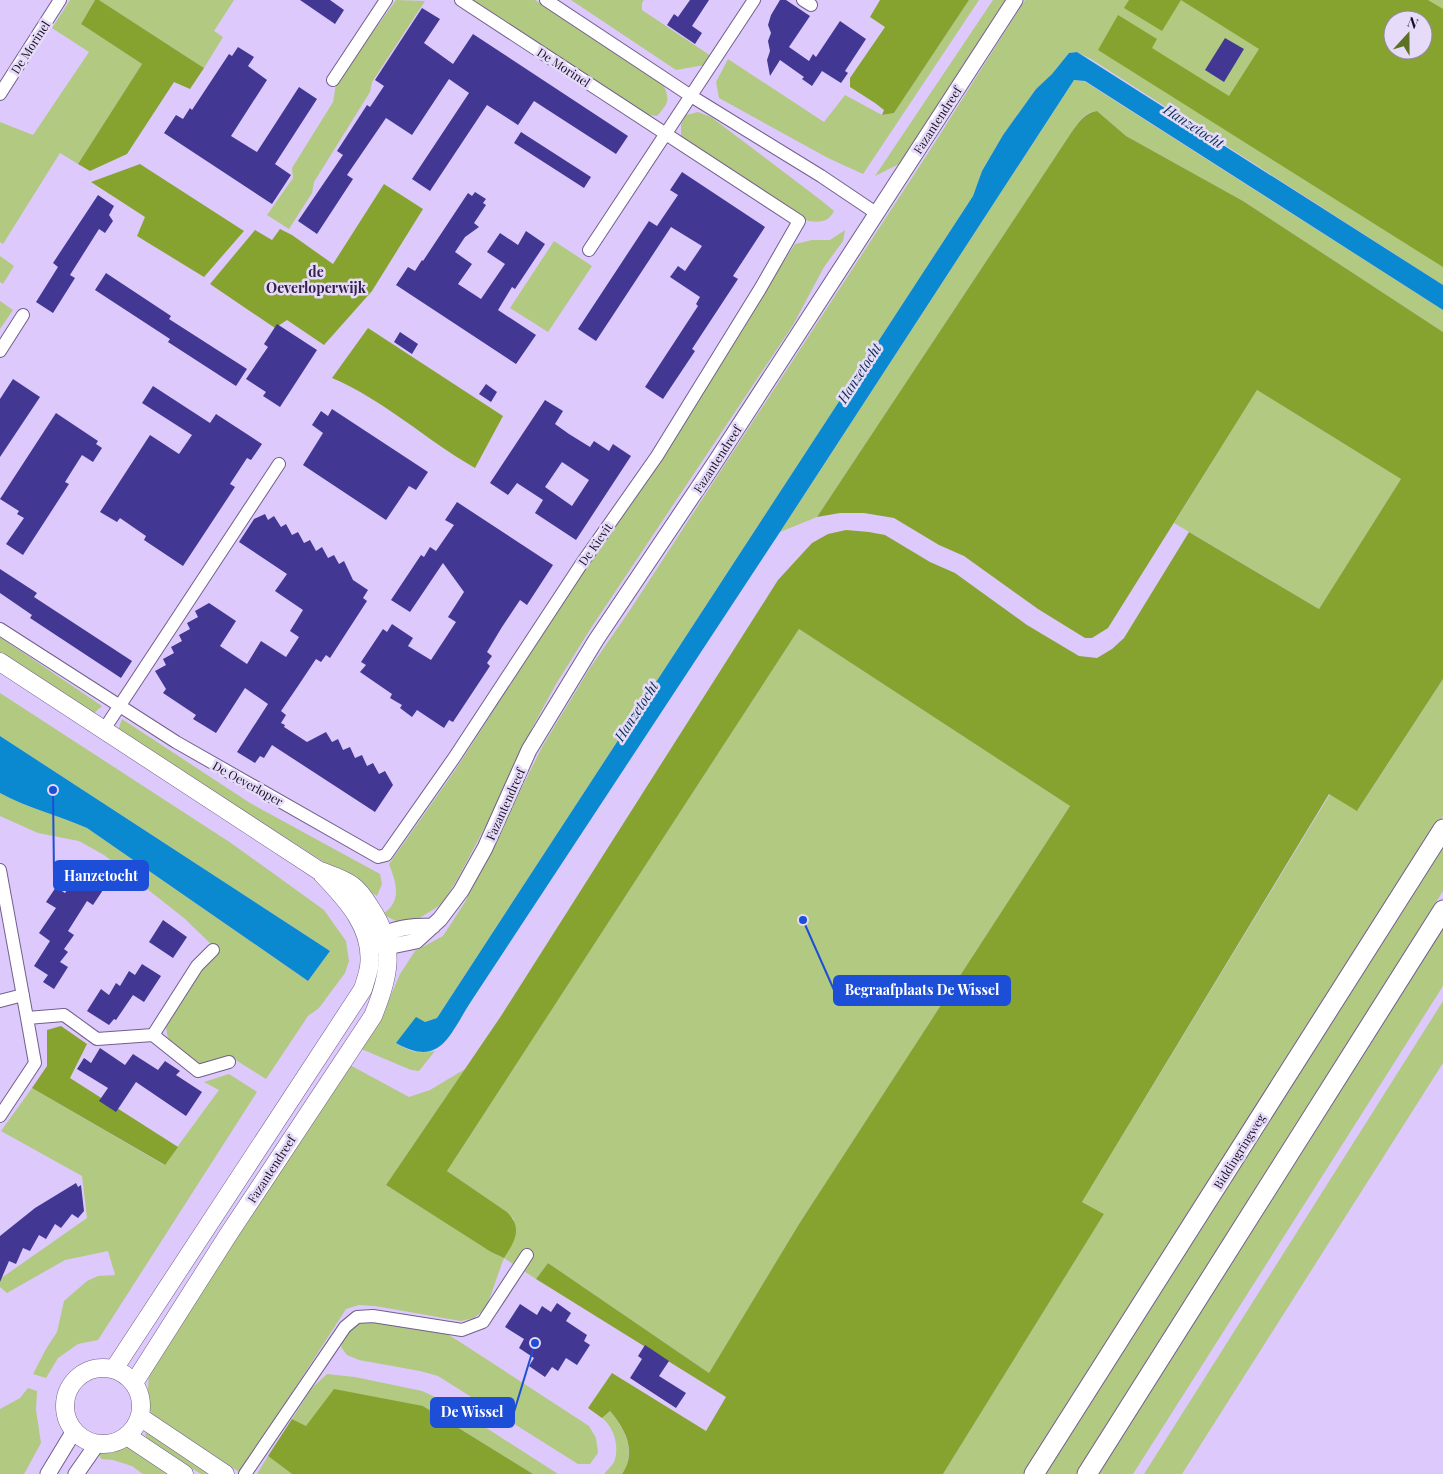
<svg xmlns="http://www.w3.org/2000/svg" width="1443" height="1474" font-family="'Playfair Display',serif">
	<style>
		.green { fill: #b2c981; fill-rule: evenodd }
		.forest { fill: #86a330; fill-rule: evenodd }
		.water { fill: #0a89d0 }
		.building { fill: #423893; fill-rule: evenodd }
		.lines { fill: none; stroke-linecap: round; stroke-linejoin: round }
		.minor-casing { stroke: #715f8c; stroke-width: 14 }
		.tertiary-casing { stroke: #715f8c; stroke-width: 17 }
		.secondary-casing { stroke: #715f8c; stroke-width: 19 }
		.primary-casing { stroke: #715f8c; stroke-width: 21 }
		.minor { stroke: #fff; stroke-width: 12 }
		.tertiary { stroke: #fff; stroke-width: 15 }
		.secondary { stroke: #fff; stroke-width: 18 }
		.primary { stroke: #fff; stroke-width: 19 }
		.labels { text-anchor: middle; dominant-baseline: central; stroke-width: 5; stroke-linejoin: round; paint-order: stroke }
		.street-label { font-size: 12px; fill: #170f21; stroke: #e6dbf9 }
		.water-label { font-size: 14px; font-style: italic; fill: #04324f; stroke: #e6dbf9 }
		.neighbourhood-label { font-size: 14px; font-weight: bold; fill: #34224a; stroke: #e6dbf9 }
		.leader { fill: none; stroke: #1d4ed8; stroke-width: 2 }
		.callout-dot { fill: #1d4ed8; stroke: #e6dbf9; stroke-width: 2 }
		.callout { fill: #1d4ed8; stroke: #1d4ed8; stroke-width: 2 }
		.callout-label { font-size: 14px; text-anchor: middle; font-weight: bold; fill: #fff }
	</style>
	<rect width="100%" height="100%" fill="#ddc9fc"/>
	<path class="green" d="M70 0H95L81 24 142 64 78 164 60 153 3 244 0 242V122L33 135 89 52 52 28Z
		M99 0H234L214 31 223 37 204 68Z
		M396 0 425 1 372 82 370 92 314 182 312 193 289 229 267 215 293 178 292 168 333 102 336 84Z
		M471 0H535L663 84C670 100 669 103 657 116L644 114Z
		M571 0H644L642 3V10L711 56 705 65 676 70Z
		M969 0H979L863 174 828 158 719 98 716 82 728 59 824 122 845 95 882 115 894 113Z
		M993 0H1005L899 164 875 176Z
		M1025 0H1443V285L1091 59 1077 52 1069 53 1052 74 1036 89 1003 135 982 171 973 196 437 1018 425 1022 396 1043C410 1052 419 1054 435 1051L419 1071 411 1070 359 1048 388 1002 400 974 415 951 443 936 465 902 542 747 590 668 630 610 932 147ZM1393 20H1423V50H1393Z
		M1074 80 1084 81 1443 310V332L1243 201 1126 136 1097 111C1084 112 1079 122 1071 133L817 517 780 532Z
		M698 112 711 117 822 201 834 211C828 223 820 222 808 221L681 136V124L686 115Z
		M845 230 843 241 824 267 793 325 591 628 556 684 532 728 502 795 458 878 442 904 418 919 398 922 382 914C403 902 396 882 389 864L456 769 795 244 812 240H830Z
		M554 241 592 266 548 332 510 308Z
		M0 256 14 266 3 284 0 282Z
		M0 301 13 310 0 329Z
		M1257 390 1401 479 1319 609 1174 523Z
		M799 629 1070 806 799 1224 709 1373 548 1263 536 1279 504 1258 486 1308 474 1318 461 1321 375 1306 359 1305 346 1309 242 1470 238 1471 157 1424 150 1410 148 1390 149 1373 348 1064 409 1097 430 1090 465 1069 386 1185 491 1252 504 1258 514 1219 507 1212 447 1171Z
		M0 637 102 706 93 714 0 653Z
		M1443 679V816L1025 1474H943L1104 1214 1082 1202 1330 794 1358 810Z
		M0 693 231 843 324 910 346 941 349 961 345 973 319 1008 308 1016 266 1079 231 1057 202 1067 168 1040 166 1027 215 948 184 918 104 855 79 841 38 833 0 816V793C27 808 58 815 87 828L308 981 330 951 0 736Z
		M122 719 250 803 380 874 382 884 377 896 118 730Z
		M1443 844V891L1076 1474H1042Z
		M1443 922V986L1133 1474H1095Z
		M1443 1001V1063L1182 1474H1144Z
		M229 1074 257 1092 98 1340 78 1344 58 1358 46 1378 33 1374 46 1349 57 1332 64 1301 87 1281 98 1276 115 1275 108 1251 65 1260 7 1293 0 1287V1279L87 1218 82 1176 1 1131 32 1088 164 1165 219 1090 204 1082Z
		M366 1320 447 1334 460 1342 589 1426 596 1438 598 1453 590 1464H578L438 1376 420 1371 359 1360 347 1355 341 1347 344 1335 357 1324Z
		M327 1374 355 1377 422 1391 446 1402 558 1474H533L423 1406 306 1427 292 1419 312 1388Z
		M28 1388 37 1391 36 1410 41 1443 24 1474H0V1409L20 1398Z
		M610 1411C625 1430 637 1452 622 1474H604C607 1470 612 1466 614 1462 620 1447 614 1427 602 1418Z
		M148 1431 220 1474H201L148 1441 145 1434Z
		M127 1445 177 1474H143L132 1466 113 1460 101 1459 99 1454 106 1449Z
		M268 1456 292 1474H257Z"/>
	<path class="forest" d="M95 0H99L204 68 190 89 174 82 127 154 90 171 78 164 142 64 81 24Z
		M880 0H969L894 113 882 115 884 110 875 103 850 87V78L885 27 870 17Z
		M1129 0H1428L1443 9V267L1098 50 1118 15 1157 39 1152 48 1229 96 1259 49 1181 0 1162 31 1124 8ZM1393 20H1423V50H1393Z
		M1097 111 1126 136 1243 201 1443 332V679L1357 811 1329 794 1082 1202 1104 1214 943 1474H622C637 1452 626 1430 610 1411L602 1418 588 1408 612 1373 706 1431 726 1397 536 1279 548 1263 709 1373 799 1224 1070 806 799 629 447 1171 507 1212C523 1228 515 1241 504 1258L491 1252 386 1185 501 1016 778 580 812 543 828 534 846 530 869 532 885 535 930 562 955 573 1027 625 1079 656 1097 658 1112 649 1124 638 1189 532 1319 609 1401 479 1257 390 1108 628 1092 638H1085L1038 609 964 556 939 545 894 518 864 513H840L817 517 1071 133C1079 122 1084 113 1097 111Z
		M140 164 244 231 204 277 137 236 145 217 91 182Z
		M384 184 423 209 372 291 324 345 287 320 275 328 210 284 255 230 272 240 280 229 292 235 333 264Z
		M368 328 503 416 475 468C426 440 384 400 332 378Z
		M61 1026 87 1044 70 1078 178 1147 165 1165 32 1088 47 1066V1030Z
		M334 1389 423 1406 533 1474H292L268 1456 292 1419 306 1426Z"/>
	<path class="water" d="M1077 52 1443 285V310L1085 81 1074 80 780 532 470 1003C449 1036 440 1068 396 1043L416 1017 425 1022 437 1018 973 196 982 171 1003 135 1036 89 1052 74 1069 53Z
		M0 736 330 951 308 981 87 828C58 815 27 808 0 793Z"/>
	<path class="building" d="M300 0H330L344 10 335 24Z
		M690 0H709L692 26 702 33 695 44 667 25 674 14 678 17Z
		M780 0H786L810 16 789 47 809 61 813 54 816 57 840 21 866 39 845 71 848 73 841 83 822 71 812 86 802 79 804 77 780 60 770 76 767 60 770 51 768 41 771 33 768 25 771 15Z
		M422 8 440 19 424 43 453 64 473 34 628 136 616 154 534 101 518 125 487 105 430 191 412 179 469 93 449 79 412 135 386 118 347 175 353 179 317 234 298 221 343 155 337 151 367 105 370 107 384 86 375 80Z
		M1225 38 1244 49 1224 82 1205 70Z
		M238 47 254 57 248 66 267 80 231 136 257 152 299 87 317 99 275 164 291 175 272 204 164 133 176 115 183 119 190 108 192 110 229 54 232 56Z
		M521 132 591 177 584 188 514 143Z
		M682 172 765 227 733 276 738 279 692 349 695 351 663 399 645 387 698 306 696 304 700 297 670 277 678 266 685 271 702 246 671 227 596 341 578 329 649 221 657 226 678 195 670 190Z
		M475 192 486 199 483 203 486 205 474 223 479 227 465 237 455 252 472 264 458 284 481 299 505 264 487 252 500 233 518 245 526 231 545 244 515 289 512 287 498 310 536 335 516 364 396 285 408 267 415 271 422 260 423 261 468 193 472 196Z
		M98 195 114 206 109 215 113 221 105 233 99 229 70 275 75 278 53 313 36 302 58 267 53 263Z
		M106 273 171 316 169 319 247 369 236 386 168 342 170 339 95 290Z
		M277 324 317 350 280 407 263 396 266 392 246 379 268 347 264 344Z
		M400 332 418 344 412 354 394 342Z
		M13 379 40 397 0 457V399Z
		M486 384 497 392 491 402 479 394Z
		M153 386 210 423 216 414 262 444 251 460 247 458 230 484 235 487 183 566 144 540 146 536 120 518 117 522 100 512 150 435 179 454 192 435 142 403Z
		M545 400 563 411 555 424 569 434 590 447 594 441 609 451 613 444 631 456 576 540 535 513 543 500 517 483 508 495 490 483ZM562 462 589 480 572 506 545 487Z
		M332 409 428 472 416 490 409 486 386 520 303 465 323 433 312 425 321 411 328 416Z
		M56 413 98 441 96 444 102 448 93 462 82 455 65 482 69 484 23 555 6 544 24 518 17 514 19 511 0 499Z
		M457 502 553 565 527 605 520 600 502 627 487 652 492 656 487 663 490 666 453 722 449 720 444 728 417 710 412 717 400 708 402 705 390 698 392 694 360 672 366 665 361 662 383 629 387 632 392 624 413 638 408 646 431 660 456 622 448 617 464 592 443 563 410 612 391 600 421 555 424 557 430 547 436 551 454 525 445 520Z
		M265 514 268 520 274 516 281 527 286 524 292 535 298 532 304 543 310 540 316 551 322 547 328 558 334 555 339 564 344 561 353 580 368 590 363 598 367 601 330 658 326 655 321 662 316 659 298 686 281 711 286 715 281 723 285 725 284 727 307 742 326 732 332 742 338 739 343 750 350 747 355 758 362 755 367 766 373 763 379 774 385 771 393 785 375 812 272 745 264 758 260 756 255 763 237 752 268 704 245 688 216 733 193 719 196 715 163 693 166 689 155 671 166 665 163 659 174 653 171 647 182 641 179 635 190 629 187 623 198 617 195 611 209 603 236 621 220 646 247 664 261 641 286 657 299 637 290 631 303 610 275 591 287 574 239 542 254 519Z
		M0 569 37 593 34 597 132 661 121 678 30 618 32 615 0 593Z
		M82 868 107 884 93 905 87 901 68 931 74 935 64 949 68 952 60 962 68 967 54 989 43 982 48 975 34 966 50 941 39 933 56 908 46 902 56 887 65 893Z
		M163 920 187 937 173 958 149 942Z
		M142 964 161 976 144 1002 133 995 116 1020 114 1019 109 1025 87 1011 101 989 109 995 116 983 120 986 129 971 135 975Z
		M100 1048 125 1065 133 1054 158 1070 165 1061 180 1071 176 1075 202 1092 186 1116 136 1082 116 1112 99 1101 108 1088 77 1069 84 1058 91 1063Z
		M76 1183 78 1187 81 1185 84 1211 78 1218 72 1214 61 1228 55 1224 46 1239 39 1235 30 1251 23 1248 16 1264 9 1261 0 1282V1236L35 1208Z
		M557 1303 571 1313 566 1321 587 1335 584 1341 590 1345 577 1365 566 1358 558 1371 552 1367 545 1377 529 1366 534 1358 519 1348 524 1339 505 1327 520 1304 537 1315 542 1306 551 1312Z
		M645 1345 669 1361 659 1376 686 1393 676 1408 630 1378 642 1359 638 1356Z"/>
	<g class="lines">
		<defs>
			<path id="minor" d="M546 0 691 96 821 176 876 213
				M803 0 811 5
				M333 80 386 0
				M0 94 60 0
				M589 250 754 0
				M0 351 23 315
				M0 629 176 742 378 857 386 855 454 758 582 563 657 456 760 289 799 221 461 0
				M103 731 279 464
				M0 870 27 1018 64 1015 97 1039 153 1035 198 1071 229 1062
				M0 1001 23 995
				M153 1035 197 966 213 950
				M0 1116 35 1063 27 1018
				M245 1474 345 1327 357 1317 373 1316 462 1330 483 1322 527 1255"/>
			<path id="tertiary" d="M375 940C392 927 413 926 433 926
				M368 945 387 947 416 941 440 919 461 891 485 848 529 750 596 640 714 464 1015 0
				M48 1474 74 1431
				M76 1474 97 1444"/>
			<path id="secondary" d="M0 662 318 870C330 875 343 878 353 886 360 891 365 899 370 907 396 945 390 975 373 1016L228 1235 134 1383
				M65 1406a38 38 0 1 1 76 0a38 38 0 1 1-76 0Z
				M114 1369 363 989C365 982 368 974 369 967 374 928 346 899 322 874
				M140 1417 225 1474
				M127 1436 184 1474"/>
			<path id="primary" d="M1034 1474 1443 829
				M1087 1474 1443 910"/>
		</defs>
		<use href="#minor" class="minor-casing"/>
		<use href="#tertiary" class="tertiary-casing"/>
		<use href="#secondary" class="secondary-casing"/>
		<use href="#primary" class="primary-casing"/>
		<use href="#minor" class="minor"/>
		<use href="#tertiary" class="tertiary"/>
		<use href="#secondary" class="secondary"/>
		<use href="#primary" class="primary"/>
	</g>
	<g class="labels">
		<g class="street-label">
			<text transform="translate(30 47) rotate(-57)">De Morinel</text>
			<text transform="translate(564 67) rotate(33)">De Morinel</text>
			<text transform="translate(937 120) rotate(-57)">Fazantendreef</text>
			<text transform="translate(717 459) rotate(-57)">Fazantendreef</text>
			<text transform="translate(595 544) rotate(-55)">De Kievit</text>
			<text transform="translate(248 783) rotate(29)">De Oeverloper</text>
			<text transform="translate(505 804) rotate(-66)">Fazantendreef</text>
			<text transform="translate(1239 1151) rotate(-58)">Biddingringweg</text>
			<text transform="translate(271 1169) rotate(-57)">Fazantendreef</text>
		</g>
		<g class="water-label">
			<text transform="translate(1194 126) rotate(33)">Hanzetocht</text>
			<text transform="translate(859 373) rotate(-57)">Hanzetocht</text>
			<text transform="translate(636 711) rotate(-57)">Hanzetocht</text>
		</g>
		<g class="neighbourhood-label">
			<text x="316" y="271">de<tspan x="316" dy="16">Oeverloperwijk</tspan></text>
		</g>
	</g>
	<path class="leader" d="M53 790L54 876M803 920L834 990M535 1343L514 1412"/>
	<g class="callout-dot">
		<circle cx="53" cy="790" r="5"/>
		<circle cx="803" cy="920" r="5"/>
		<circle cx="535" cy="1343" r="5"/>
	</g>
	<g class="callout">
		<rect x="54" y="861" width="94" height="29" rx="5"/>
		<rect x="834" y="976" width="176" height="29" rx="5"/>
		<rect x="431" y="1398" width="83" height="29" rx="5"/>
	</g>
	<g class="callout-label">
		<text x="101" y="881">Hanzetocht</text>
		<text x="922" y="995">Begraafplaats De Wissel</text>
		<text x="472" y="1417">De Wissel</text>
	</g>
	<g transform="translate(1408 35) rotate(21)"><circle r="24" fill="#e6dbf9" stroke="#9389a3"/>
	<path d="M0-4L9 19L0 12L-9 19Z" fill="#5c7121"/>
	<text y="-8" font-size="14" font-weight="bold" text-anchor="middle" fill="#170f21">N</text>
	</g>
</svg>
